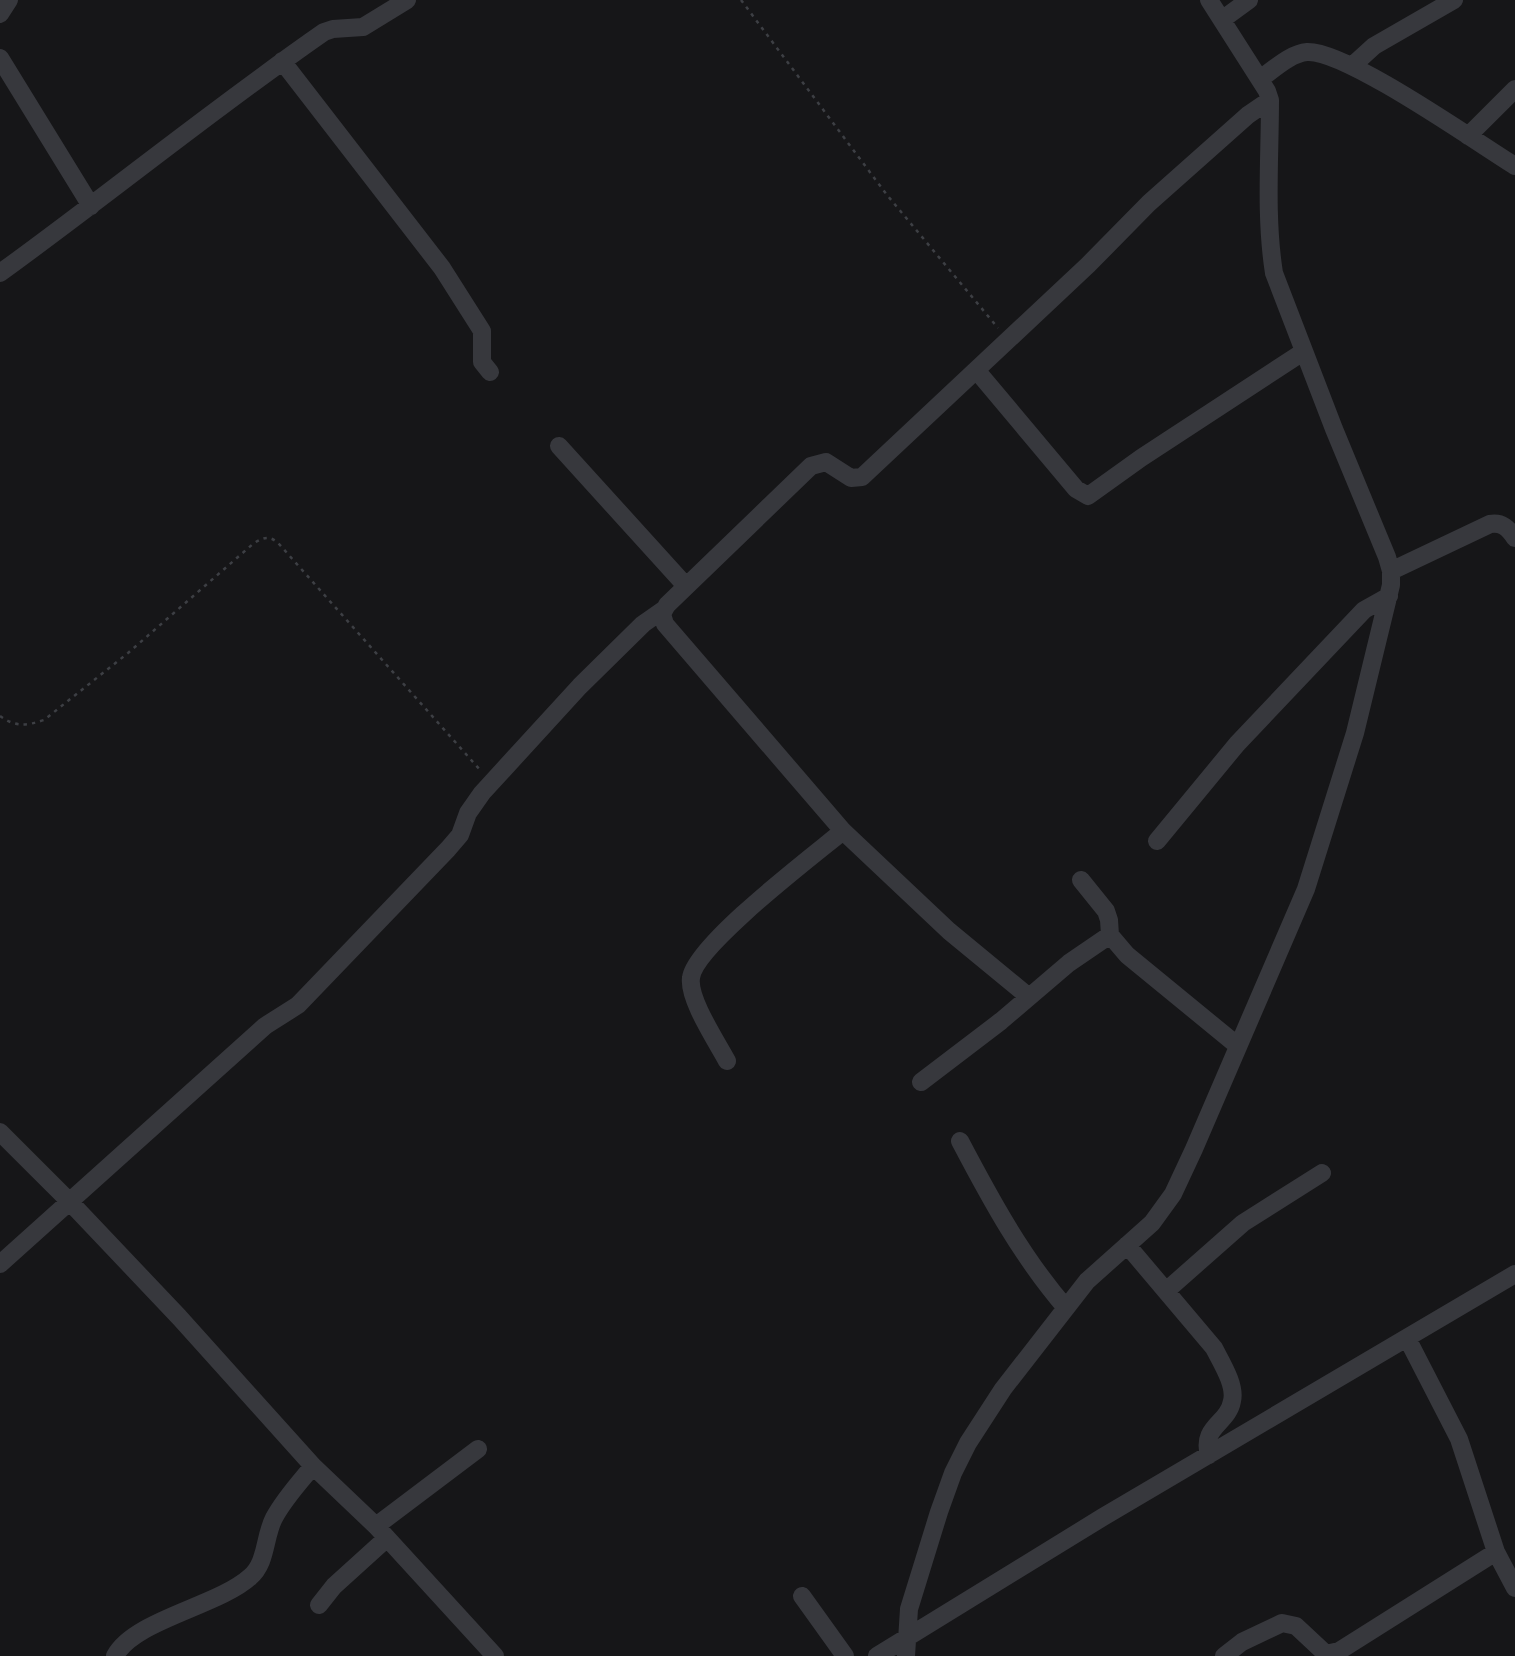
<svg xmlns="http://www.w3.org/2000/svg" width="1515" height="1656" font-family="Poppins,sans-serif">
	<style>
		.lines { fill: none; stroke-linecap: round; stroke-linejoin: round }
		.path { stroke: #3d3f44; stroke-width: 2.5; stroke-dasharray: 3.5 5; stroke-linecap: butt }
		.minor { stroke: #37383d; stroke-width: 18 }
	</style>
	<rect width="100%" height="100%" fill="#161618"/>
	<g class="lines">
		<path class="path" d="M741 0 887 195 998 328
			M0 716C15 727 26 726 44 720L128 653 254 543C264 537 270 535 279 544L481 771"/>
		<path class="minor" d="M0 14 9 0
			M1223 19 1249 0
			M0 58 91 206
			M282 61 442 268 482 331V362L490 372
			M1352 66 1374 46 1454 0
			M1260 79C1273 70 1291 53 1307 52 1346 50 1476 142 1515 166
			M1468 136 1515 89
			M0 273C109 194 213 109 324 32L333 29 363 27 407 0
			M977 371 1076 489 1088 496 1141 458 1303 352
			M559 446 686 586
			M1391 571 1490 524C1502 522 1508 528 1515 538
			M1157 841 1237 744 1364 610 1389 596
			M1081 880 1106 911 1109 920 1110 935 1127 955 1238 1046
			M1029 997 949 931 843 831 665 624 662 614 667 605 811 466 826 462 851 478 862 477 1088 265 1149 203 1248 115 1270 100
			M727 1061C717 1042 688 999 691 978 694 946 814 855 843 831
			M921 1082 1001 1021 1069 963 1110 935
			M0 1132 69 1201 179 1317 313 1466 376 1526 495 1656
			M960 1141C991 1200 1022 1257 1066 1308
			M1127 1245 1214 1348C1221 1362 1236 1385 1232 1401 1228 1424 1201 1426 1209 1455
			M0 1264 265 1026 298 1005 448 849 460 835 468 813 482 793 580 686 643 624 663 610
			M1166 1291 1243 1223 1322 1173
			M1407 1338 1459 1439 1496 1552 1515 1588
			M376 1526 478 1449
			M802 1596 845 1656
			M319 1605 334 1586 387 1538
			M115 1656C134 1620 218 1606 250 1577 267 1563 264 1537 274 1518 284 1499 299 1483 313 1466
			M877 1656 1103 1517 1515 1274
			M906 1656 909 1609 939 1512 953 1473 968 1443 1003 1389 1087 1281 1152 1223 1173 1194 1194 1149 1306 889 1355 733 1391 585V571L1387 557 1334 429 1274 273C1265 216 1270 158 1270 100L1267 91 1209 0
			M1224 1656 1242 1642 1282 1623 1296 1626 1326 1654 1339 1651 1496 1552"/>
	</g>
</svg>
